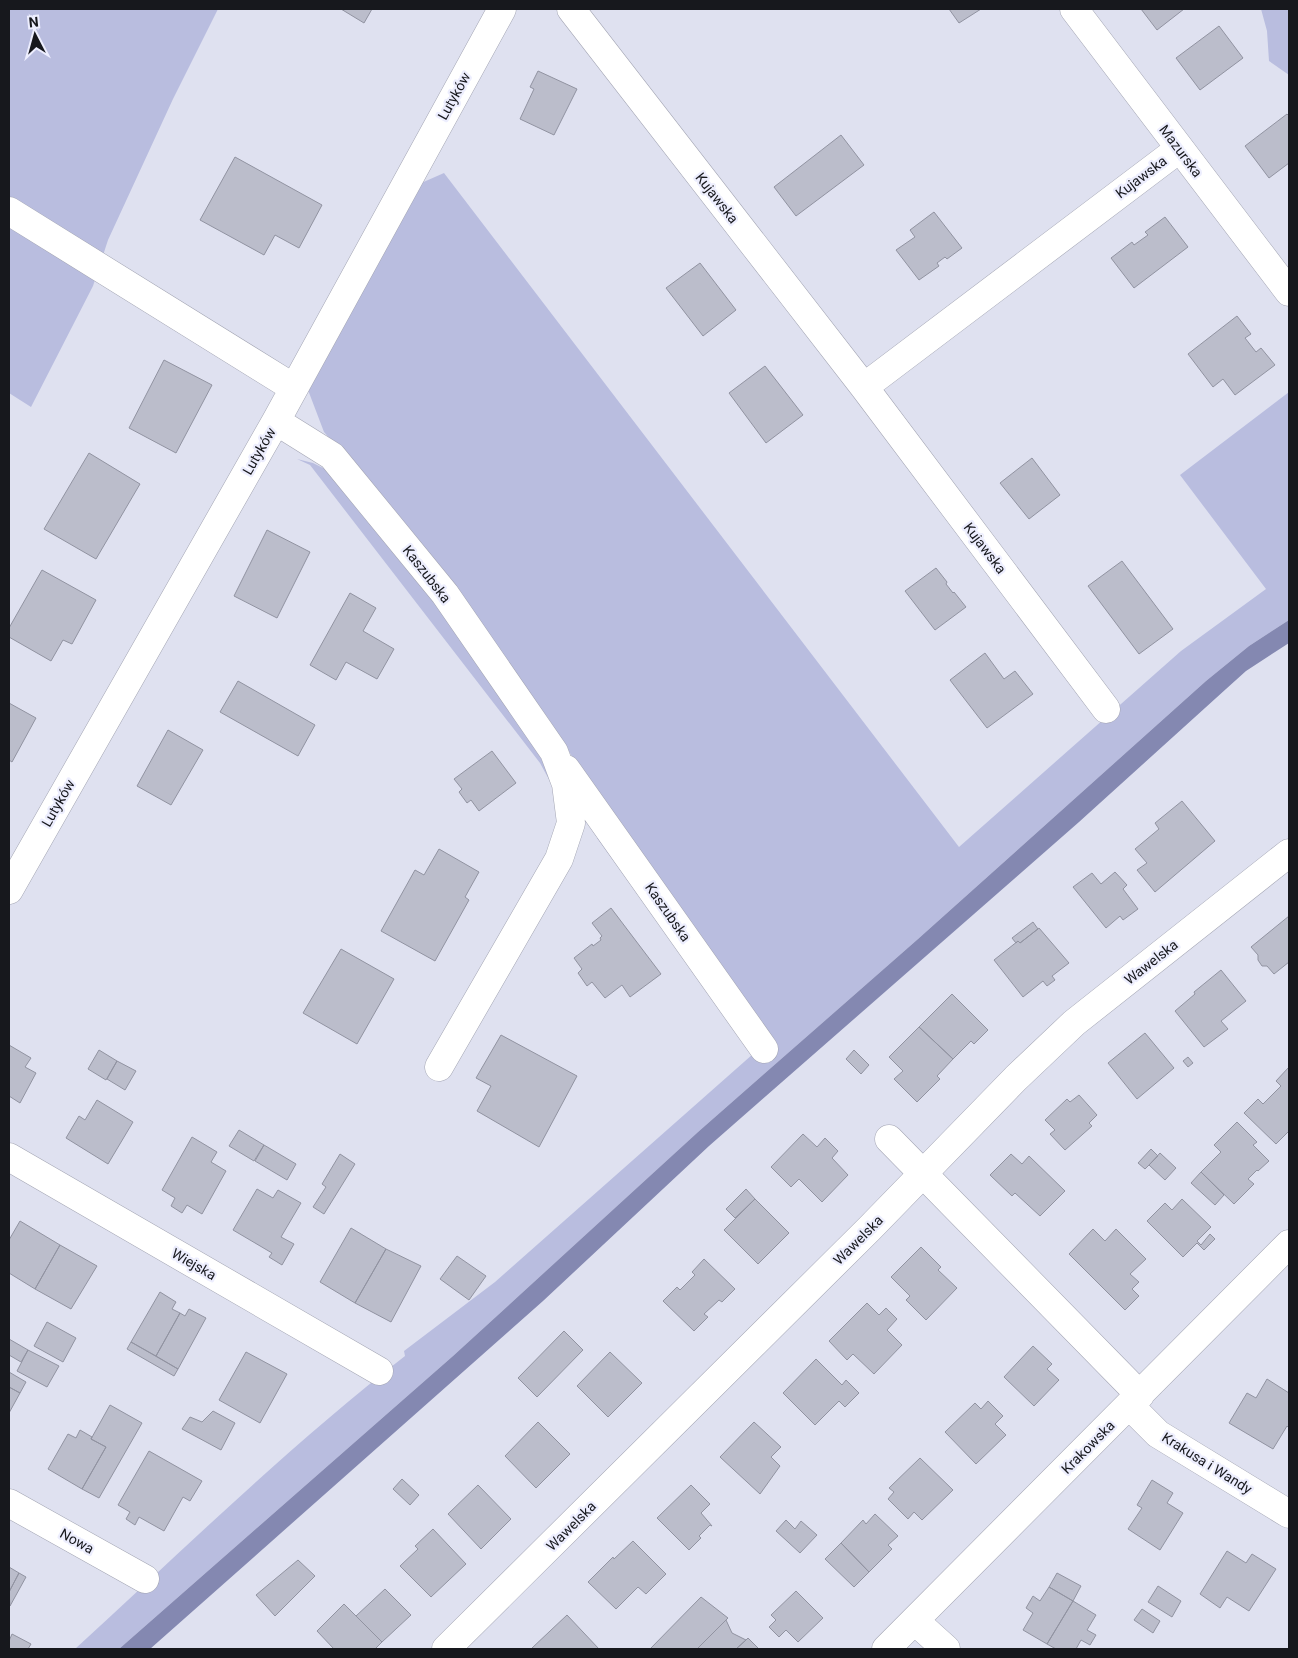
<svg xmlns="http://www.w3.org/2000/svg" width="1298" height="1658" font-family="Roboto,sans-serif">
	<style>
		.green { fill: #b9bddf }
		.water { fill: #8488b1 }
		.building { fill: #bbbdcb; stroke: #9193a1 }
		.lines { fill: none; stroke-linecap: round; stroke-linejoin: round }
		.minor-casing { stroke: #a3a5b3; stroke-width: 29 }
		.minor { stroke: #fff; stroke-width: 28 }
		.labels { text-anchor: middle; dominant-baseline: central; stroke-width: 4.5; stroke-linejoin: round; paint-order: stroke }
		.street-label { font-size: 14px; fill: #17181d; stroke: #edeefe }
	</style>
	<rect width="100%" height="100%" fill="#dfe1f0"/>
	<path class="green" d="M9 9H218L173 99 108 240 93 286 31 407 9 393Z
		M1261 9H1289V75L1269 61 1267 31Z
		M444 173 959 847 1181 651 1266 589 1180 475 1289 392V620L1249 646 1206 681 918 939 698 1132 453 1356 119 1649H75C183 1550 289 1446 405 1356L404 1351 495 1282 753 1054 597 838 615 817 590 785 548 718 372 485 324 432 308 390 419 184Z
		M297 459 313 463 329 471 368 511 533 738 552 785 540 763 310 465Z"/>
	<path class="water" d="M1289 620V643L1246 671 1226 689 1079 822 709 1146 543 1301 150 1649H119L453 1356 698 1132 918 939 1206 681 1249 646Z"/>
	<path class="building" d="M341 9H372L364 23Z
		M949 9H981L959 23Z
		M1141 9H1184L1157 30Z
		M1219 26 1243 58 1200 90 1176 58Z
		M538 71 577 89 554 135 520 119 534 89 530 87Z
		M1287 114 1289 116V163L1269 178 1245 146Z
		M841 135 864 165 796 216 774 187Z
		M235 157 322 205 299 248 275 235 264 255 200 220Z
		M934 212 962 248 947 259 945 257 937 263 939 266 919 280 896 250 915 237 910 230Z
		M1165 217 1188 247 1134 288 1111 258 1132 242 1134 245 1148 235 1145 232Z
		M700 263 736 310 703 336 666 288Z
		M1237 316 1251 334 1245 338 1256 352 1261 348 1275 365 1235 395 1223 379 1213 387 1188 354Z
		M164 360 212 385 176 453 129 428Z
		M765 366 803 415 766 443 729 393Z
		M89 453 140 484 96 559 44 529Z
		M1032 458 1060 495 1029 519 1000 483Z
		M267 530 310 552 277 618 234 596Z
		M1122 561 1173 629 1139 654 1088 586Z
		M936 568 947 582 946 584 953 593 954 592 966 607 935 630 905 591Z
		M42 570 96 600 72 644 63 640 51 661 9 637V628Z
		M350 593 376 608 363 631 394 649 377 679 346 662 336 680 310 665Z
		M985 653 1004 679 1015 671 1033 694 987 728 950 680Z
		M238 681 315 725 298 756 220 712Z
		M9 703 36 718 12 762 9 760Z
		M168 730 203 750 171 805 137 786Z
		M492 751 516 783 479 811 471 800 467 803 459 792 462 789 454 779Z
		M1182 801 1215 841 1155 892 1137 870 1147 863 1135 849 1159 829 1155 823Z
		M439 849 479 872 465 897 469 900 435 961 381 931 415 870 424 875Z
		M1115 872 1127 885 1123 889 1138 909 1123 920 1120 916 1106 928 1073 887 1092 873 1101 884Z
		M611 908 661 974 630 997 622 985 605 998 592 982 587 986 578 973 582 969 574 958 592 944 593 946 601 940 600 938 602 936 592 923Z
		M1289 916V962L1274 974 1267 966H1262L1258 960V955L1251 947Z
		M1033 922 1038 929 1020 943 1018 941 1016 943 1012 938Z
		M1039 928 1069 963 1052 976 1055 980 1047 986 1043 981 1023 997 994 960 1018 941 1020 943Z
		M341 949 394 979 357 1044 303 1013Z
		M1221 970 1246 1001 1221 1021 1228 1029 1204 1047 1175 1011 1195 994 1194 992Z
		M952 994 988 1030 974 1044 971 1041 953 1059 919 1027Z
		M919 1027 953 1059 937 1076 940 1079 917 1102 894 1079 903 1071 889 1057Z
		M1145 1033 1174 1068 1137 1099 1108 1063Z
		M501 1035 577 1076 539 1147 477 1111 491 1086 476 1078Z
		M9 1045 31 1058 25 1067 36 1073 20 1103 9 1096Z
		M99 1050 117 1061 106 1080 88 1069Z
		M854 1050 869 1065 861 1074 846 1059Z
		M1188 1057 1193 1063 1188 1067 1183 1061Z
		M117 1061 136 1071 125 1090 107 1079Z
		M1289 1067V1131L1276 1144 1244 1113 1258 1099 1263 1104 1281 1086 1276 1081Z
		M1079 1095 1097 1115 1089 1123 1092 1126 1065 1150 1050 1134 1055 1130 1045 1120 1067 1099 1070 1102Z
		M97 1100 133 1122 108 1164 66 1138 79 1116 85 1120Z
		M1237 1122 1257 1142 1253 1145 1269 1161 1258 1171 1257 1170 1248 1179 1254 1184 1234 1204 1201 1172 1221 1152 1214 1145Z
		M239 1130 264 1145 254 1161 229 1146Z
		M803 1134 817 1147 825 1138 838 1151 832 1158 848 1175 822 1202 799 1179 791 1187 771 1167Z
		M192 1137 217 1152 211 1162 226 1171 202 1214 187 1205 182 1213 171 1206 175 1198 162 1190Z
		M264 1145 296 1164 287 1180 255 1161Z
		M1151 1149 1158 1156 1145 1169 1138 1163Z
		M1160 1153 1176 1168 1165 1180 1149 1165Z
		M340 1154 355 1164 324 1214 313 1207 326 1187 322 1184Z
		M1011 1154 1022 1164 1029 1156 1065 1191 1040 1216 1015 1193 1012 1196 990 1175Z
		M1201 1172 1224 1195 1215 1205 1191 1183Z
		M257 1189 273 1198 278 1190 301 1203 281 1237 294 1244 282 1265 269 1257 272 1253 233 1230Z
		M746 1189 755 1199 735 1218 726 1209Z
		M755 1199 789 1233 758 1264 724 1230Z
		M1182 1199 1211 1227 1197 1241 1201 1245 1210 1234 1215 1239 1204 1250 1197 1243 1183 1257 1147 1221 1165 1203 1172 1210Z
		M20 1221 60 1245 35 1289 9 1273V1240Z
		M351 1228 386 1249 355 1303 320 1282Z
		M1093 1229 1105 1241 1116 1229 1146 1259 1130 1274 1139 1282 1132 1289 1139 1296 1125 1310 1069 1254Z
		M60 1245 97 1266 71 1309 35 1289Z
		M921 1247 941 1267 938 1270 957 1288 926 1320 906 1300 910 1296 891 1277Z
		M386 1249 421 1266 391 1322 355 1303Z
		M457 1256 486 1276 469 1300 440 1279Z
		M704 1259 735 1289 722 1302 719 1300 704 1314 708 1317 694 1331 663 1301 677 1287 680 1290 695 1275 692 1272Z
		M160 1292 176 1302 172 1309 180 1313 156 1356 131 1342Z
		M867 1303 879 1315 886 1308 897 1319 887 1330 902 1345 874 1374 853 1354 847 1360 829 1341Z
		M189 1309 206 1318 178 1369 156 1356 180 1313 185 1316Z
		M47 1322 76 1338 63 1362 34 1346Z
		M564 1331 583 1350 537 1397 518 1378Z
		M9 1339 28 1350 21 1362 9 1355Z
		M131 1342 178 1369 174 1376 127 1349Z
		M1033 1346 1052 1364 1047 1369 1059 1380 1034 1406 1004 1377Z
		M28 1350 59 1366 47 1387 17 1371Z
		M246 1352 287 1374 260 1423 219 1400Z
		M610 1352 642 1383 608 1417 577 1386Z
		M816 1359 842 1385 846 1380 859 1393 845 1407 839 1401 815 1425 783 1393Z
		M9 1372 26 1382 20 1393 9 1387Z
		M1267 1379 1289 1393V1428L1287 1426 1273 1449 1229 1423 1247 1393 1256 1398Z
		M9 1387 20 1393 9 1413Z
		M988 1401 1003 1416 995 1424 1006 1435 976 1464 945 1432 975 1403 981 1409Z
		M110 1405 142 1423 99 1498 82 1489 106 1447 91 1439Z
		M213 1411 235 1423 221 1450 182 1429 190 1417 202 1422Z
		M538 1422 570 1454 536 1488 505 1456Z
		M754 1422 781 1447 771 1457 780 1466 760 1494 720 1457Z
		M80 1430 92 1437 91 1439 106 1447 82 1489 48 1469 68 1434 76 1438Z
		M149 1451 202 1481 190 1501 183 1497 164 1531 139 1517 135 1525 126 1519 130 1512 118 1505Z
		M920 1458 953 1490 922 1520 914 1512 908 1519 888 1499 894 1492 889 1488Z
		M402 1479 419 1495 410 1505 393 1489Z
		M1152 1480 1173 1493 1167 1503 1183 1513 1160 1550 1128 1529 1142 1508 1137 1505Z
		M478 1485 511 1519 481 1549 448 1514Z
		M691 1485 710 1504 701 1513 712 1526 710 1525 699 1536 701 1538 689 1550 657 1518Z
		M875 1514 898 1536 888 1545 892 1549 869 1572 841 1543 863 1520 866 1524Z
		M786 1520 795 1529 801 1521 817 1535 800 1553 776 1531Z
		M433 1529 466 1564 431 1597 400 1566 418 1549 415 1546Z
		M633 1541 666 1574 646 1594 638 1587 616 1609 588 1582 613 1557 614 1559Z
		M841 1543 869 1572 854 1587 825 1559Z
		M1227 1551 1246 1563 1252 1554 1276 1569 1249 1611 1227 1597 1220 1608 1200 1594Z
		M298 1560 315 1576 275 1616 256 1595Z
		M9 1567 19 1573 9 1592Z
		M19 1573 26 1577 10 1606 9 1592Z
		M1057 1573 1081 1586 1073 1601 1049 1587Z
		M1158 1586 1181 1601 1172 1617 1148 1602Z
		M1049 1587 1073 1601 1047 1644 1023 1630 1033 1613 1026 1608 1033 1596 1040 1601Z
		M385 1589 411 1615 382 1642 356 1616Z
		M796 1591 823 1618 798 1642 786 1630 779 1637 769 1627 776 1620 771 1615Z
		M701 1597 728 1618 697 1649H650Z
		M1073 1601 1096 1615 1087 1630 1096 1635 1090 1645 1081 1640 1076 1649H1056L1047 1644Z
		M344 1604 382 1642 375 1649H334L317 1631Z
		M1142 1609 1160 1621 1153 1633 1134 1620Z
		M567 1615 599 1649H534L532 1648Z
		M726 1620 732 1633 746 1640 736 1649H697Z
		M12 1634 31 1644 28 1649H9V1641Z
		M748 1638 759 1649H736L746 1640Z"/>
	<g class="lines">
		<defs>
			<path id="minor" d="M571 9 864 387 1106 709
				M1074 9 1289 292
				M9 211 294 388
				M864 387 1179 149
				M276 421 332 456 445 594 554 752 566 784 571 823 559 859 439 1067
				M566 769 764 1049
				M9 890 276 421 502 9
				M889 1139 1140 1395
				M9 1157 379 1371
				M1130 1406 1158 1434 1289 1514
				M9 1503 145 1579
				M915 1621 946 1649
				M446 1649 870 1228 1016 1078 1074 1023 1289 853
				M886 1649 1289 1244"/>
		</defs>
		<use href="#minor" class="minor-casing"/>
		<use href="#minor" class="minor"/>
	</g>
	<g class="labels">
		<g class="street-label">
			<text transform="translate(454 96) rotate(-61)">Lutyków</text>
			<text transform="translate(1181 151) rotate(53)">Mazurska</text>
			<text transform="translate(1141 177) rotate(-37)">Kujawska</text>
			<text transform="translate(717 198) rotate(52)">Kujawska</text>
			<text transform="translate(259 451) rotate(-60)">Lutyków</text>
			<text transform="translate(985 548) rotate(53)">Kujawska</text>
			<text transform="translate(427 574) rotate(52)">Kaszubska</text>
			<text transform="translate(58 803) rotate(-60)">Lutyków</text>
			<text transform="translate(668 912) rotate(55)">Kaszubska</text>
			<text transform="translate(1151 962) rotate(-38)">Wawelska</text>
			<text transform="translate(858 1240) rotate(-45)">Wawelska</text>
			<text transform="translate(194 1264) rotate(30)">Wiejska</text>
			<text transform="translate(1088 1447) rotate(-45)">Krakowska</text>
			<text transform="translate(1207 1463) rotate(32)">Krakusa i Wandy</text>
			<text transform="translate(571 1526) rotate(-45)">Wawelska</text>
			<text transform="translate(77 1541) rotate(29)">Nowa</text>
		</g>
	</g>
	<rect width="1298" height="1658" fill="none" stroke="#17181d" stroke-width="20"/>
	<g transform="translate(35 35) rotate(354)" stroke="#edeefe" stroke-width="4" paint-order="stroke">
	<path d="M0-4L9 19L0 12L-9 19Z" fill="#17181d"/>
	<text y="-8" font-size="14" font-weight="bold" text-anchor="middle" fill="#17181d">N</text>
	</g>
</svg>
